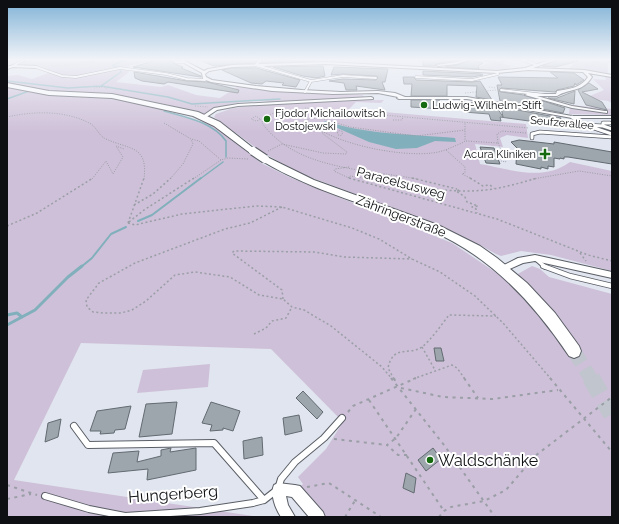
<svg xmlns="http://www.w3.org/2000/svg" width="619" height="524" font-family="Raleway,sans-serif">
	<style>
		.green { fill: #cec0d8 }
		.water { fill: #81b0bc }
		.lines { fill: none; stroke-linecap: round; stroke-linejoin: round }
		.stream-far2 { stroke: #81b0bc; stroke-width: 1.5 }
		.stream-far1 { stroke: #81b0bc; stroke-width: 2 }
		.stream { stroke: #81b0bc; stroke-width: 3 }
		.building { fill: #9da6ad; stroke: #636b71 }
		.secondary-tunnel-far1 { stroke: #c0c5ce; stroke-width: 14; stroke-dasharray: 14 7; stroke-linecap: butt }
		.secondary-tunnel { stroke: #c0c5ce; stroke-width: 18; stroke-dasharray: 18 9; stroke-linecap: butt }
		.service-far4-casing { stroke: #5a5e66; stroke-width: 3 }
		.service-far3-casing { stroke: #5a5e66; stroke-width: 4.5 }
		.service-far2-casing { stroke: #5a5e66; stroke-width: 5.5 }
		.service-far1-casing { stroke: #5a5e66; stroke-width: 6 }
		.service-casing { stroke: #5a5e66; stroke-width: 8 }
		.minor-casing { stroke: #5a5e66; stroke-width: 2 }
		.secondary-casing { stroke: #5a5e66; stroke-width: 2 }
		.path-far2 { stroke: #9a9ea6; stroke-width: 1; stroke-dasharray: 1 1.5; stroke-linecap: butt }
		.path-far1 { stroke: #9a9ea6; stroke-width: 1.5; stroke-dasharray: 2 2.5; stroke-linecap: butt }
		.path { stroke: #9a9ea6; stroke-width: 2; stroke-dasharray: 3 4.5; stroke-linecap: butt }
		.service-far4 { stroke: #fff; stroke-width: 2 }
		.service-far3 { stroke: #fff; stroke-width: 3 }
		.service-far2 { stroke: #fff; stroke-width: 3.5 }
		.service-far1 { stroke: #fff; stroke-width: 4.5 }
		.service { stroke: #fff; stroke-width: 6 }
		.minor { fill: #fff; fill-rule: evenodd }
		.secondary { fill: #fff; fill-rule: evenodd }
		.secondary-bridge-casing { stroke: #5a5e66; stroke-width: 10; stroke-linecap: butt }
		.secondary-bridge { stroke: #fff; stroke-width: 8 }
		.poi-dot { fill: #15690e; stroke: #fff; stroke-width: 1.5 }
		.labels { text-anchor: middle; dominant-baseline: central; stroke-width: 4; stroke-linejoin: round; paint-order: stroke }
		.far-poi-label { font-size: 11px; fill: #0d0f12; stroke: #fff; text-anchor: start }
		.far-street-label { font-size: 11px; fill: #0d0f12; stroke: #fff }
		.street-label { font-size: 13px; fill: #0d0f12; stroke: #fff }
		.near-poi-label { font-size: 16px; fill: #0d0f12; stroke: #fff; text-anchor: start }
		.near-street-label { font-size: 16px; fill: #0d0f12; stroke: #fff }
	</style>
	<rect width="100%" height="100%" fill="#e0e5ef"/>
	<path class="green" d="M27 59H147L149 61 124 67 129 72 116 82 161 87 168 85 196 95 220 98 237 87 297 93 362 95 370 100H384L381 103 356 102 349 109 526 124 528 138 507 135 500 138 503 147 475 144 480 164C510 169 543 182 570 162L612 171V271L551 255 521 251 501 256 496 254 480 245 412 215 299 173 262 152 214 117 216 114 233 108 279 103C261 100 242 101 224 106 217 108 208 114 201 114 185 113 180 105 162 110L209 124 221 131 261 163 289 177 452 243 507 280 532 266 540 269 549 277 612 294V517H318L295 491 303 484 298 477 326 449 343 422 271 349 81 343 14 480 260 517H7V87L50 95 86 93 42 90 7 84V76L18 75 32 79 51 72 36 67 16 65Z
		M474 59 491 60 494 59H511L503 64 512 66 506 70H479L476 68 489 63Z
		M593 59H612V63H608V73L568 69 575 63Z
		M604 74 612 76V84L610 85 612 86V103L608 101 585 98 604 90 593 79 606 80Z
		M570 105 612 109V115L569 114Z
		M210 364 208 387 137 393 143 370Z"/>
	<path class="water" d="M325 121C368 135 411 134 455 138L456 142 435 141 417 148 396 149 369 142 324 122Z"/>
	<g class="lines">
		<path class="stream-far2" d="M7 81 68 88 101 86 168 97 192 104 280 99
			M101 86 121 72 119 67 112 66 126 59
			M7 99 29 91
			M166 109 164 111C185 117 213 122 226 141V157
			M200 179 223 162"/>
		<path class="stream-far1" d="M138 221 152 215 201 178
			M81 267 92 258 111 234 126 227"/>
		<path class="stream" d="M7 315 17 313 22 317
			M7 325 35 310 68 277 82 266"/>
	</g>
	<path class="building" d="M149 59H168L175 64 183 67 181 68 201 76V77L133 67 153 61Z
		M197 59H258L255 63 214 66Z
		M263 59H316L317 61 261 63Z
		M423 59H463L436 64 435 66H423Z
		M559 59H578L579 61 555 67 542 66Z
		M473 60 483 63 478 66 479 69 445 67 457 65Z
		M323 66 325 76 316 78 303 76 273 67Z
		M334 67 388 69 385 82H382L385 90 356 86 357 90H346L344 83 329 81 343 79 376 80 378 77 376 76 343 74 331 75Z
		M232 68H256L300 80 296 87 282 85 284 83 266 81 262 84 251 83 222 70Z
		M423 71 482 74 483 75 472 77 423 75Z
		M134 72 187 81 207 82 239 90 238 93 168 82 164 84 142 81 135 78Z
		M550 72 574 73 584 80 576 85 575 83 574 86 557 90 555 92 501 88 499 91 501 92 524 95 565 108 563 113 500 101 497 85H502L498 77 558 78Z
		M403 77H414L416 80 472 82 480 81 492 100 476 97 477 86 447 85V96H411L412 84H404Z
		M589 83 598 89 582 92 602 102 607 110 586 105 578 90Z
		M575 91 574 104 548 98H557Z
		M411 100H439L442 109 411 107Z
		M459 101 496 106 503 117 501 107 561 118 558 125 500 117 501 121 491 120 489 114 464 112Z
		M519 140 554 144V142L612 152V164L568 157H564V159L560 158V159L554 158V167L548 166V169L541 167V169L516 164 517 148 511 142Z
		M480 147 494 148 500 164 486 163Z
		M434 348H441L444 361H436Z
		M303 391 323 412 317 419 296 398Z
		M177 402 172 434 139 437 146 404Z
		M211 402 240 411 233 431 223 428V430L210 431 212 425 202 423Z
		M131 406 125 429 115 430 114 433 100 434 101 431H90L97 411Z
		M299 415 302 431 285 435 283 418Z
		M61 419 58 437 45 442 48 423Z
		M262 437 263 455 244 459 243 441Z
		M171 448 170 452 196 448V470L147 480 148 469 108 473 113 453 139 451 137 462 161 456V450Z
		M433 448 441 459 426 471 418 460Z
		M406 473 416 478 414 493 403 488Z"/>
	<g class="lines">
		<path class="secondary-tunnel-far1" d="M574 351 591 379"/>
		<path class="secondary-tunnel" d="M591 378 612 414"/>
		<defs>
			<path id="service-far4" d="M171 59 176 62H185
				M261 59 256 65 311 81 305 92
				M520 59 537 65
				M13 66 25 59
				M36 67 62 76 76 77 120 68 166 74 187 79 205 80
				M416 77 472 80 498 74 497 72
				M311 81 343 76 376 78
				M501 90 545 95"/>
			<path id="service-far3" d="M572 117 582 124 612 134
				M588 125 603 126 612 129
				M603 126V123H610
				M532 138V134L540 132 612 137"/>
			<path id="service-far2" d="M535 258 545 267"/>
			<path id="service-far1" d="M543 266 570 276 612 286"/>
			<path id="service" d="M74 426 88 445 214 443 264 500
				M45 496 89 509 125 516 200 511 253 503 264 500 278 489 281 479 295 462 324 438 342 418"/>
			<path id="minor" d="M177 59H181L204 71 208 69 232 65 326 62 497 71 525 68 553 59H558L533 68 584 70 612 75V77L588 73 592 77C582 93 569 88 557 96H537L572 106 605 111H607V113L572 108 525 95 527 94H556L557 91C569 89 581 88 588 77L583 72 528 70 497 73 326 64 232 67 209 71 205 74 206 77 212 80 256 86 302 90 341 92 378 91 395 93 405 97H467L572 116H612V118H572L467 99H399L397 98 398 97 378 93 333 94 272 91 211 82 203 79 202 73Z
				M467 59H472L457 64 438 66 436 65 457 62Z
				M13 65 36 66 38 67 36 68 13 67 7 69V67Z
				M371 97 373 98V99L238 106 217 110 205 118 201 117 214 108 238 104Z
				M535 255 612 272V278L535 261 523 263 503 272 500 271 499 269 500 267 518 258Z
				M278 483 295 485 300 486 323 512 325 517H309L292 497 286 496 288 505 295 517H281C275 508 270 494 274 485Z"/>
			<path id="secondary" d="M7 83 49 91 112 94 198 112 220 122 257 151 253 154 250 153 214 126 193 116 112 98 49 95 7 87Z
				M265 156 314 180 438 225 480 246 497 258 527 283 555 313 579 346 581 351 579 356 574 358 569 356C533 302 490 256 430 230 374 206 314 192 262 161V157Z"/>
		</defs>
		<use href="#service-far4" class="service-far4-casing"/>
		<use href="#service-far3" class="service-far3-casing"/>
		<use href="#service-far2" class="service-far2-casing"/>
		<use href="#service-far1" class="service-far1-casing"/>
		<use href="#service" class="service-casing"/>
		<use href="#minor" class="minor-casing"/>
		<use href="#secondary" class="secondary-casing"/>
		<path class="path-far2" d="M478 59 502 65
			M606 59H612
			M52 66 81 64 93 59
			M591 67 598 60 604 59
			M489 87 496 88
			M94 88 104 87 108 89
			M465 93 496 90
			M195 106 208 107
			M305 108 529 128
			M285 109 263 117 262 123C296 170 365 169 417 179
			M280 111 310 118 324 119 350 127 416 136 465 130
			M332 112 308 119V122C334 144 399 157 432 153 443 152 452 147 462 143L465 141V122
			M7 117C34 111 66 110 91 124 97 128 99 136 106 139 130 150 148 145 144 179
			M260 119 256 116 251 119 256 121 262 119
			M393 120H402L403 117
			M164 123 191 139 199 141 221 160
			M328 126 337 131
			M337.5 133a2.5 2.5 0 1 1 5 0a2.5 2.5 0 1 1-5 0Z
			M466 141 498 143 497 134 502 131 526 133
			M498 143 506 162 501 161
			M446 150 465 167V173L462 174 472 179
			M268 151 282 144 323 153 346 154 347 152 322 133 335 122
			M349 167 335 169 334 171 351 179
			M348 178 350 176 371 179
			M92 179 106 161 113 174 123 157 116 146 124 149
			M170 179 183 164 193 144 191 139
			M193 179 221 160 228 158 248 159
			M533 179 579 171 612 176"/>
		<path class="path-far1" d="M349 178 497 219 588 255 612 261
			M365 178C405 185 446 194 486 190 503 188 520 183 537 178
			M412 178 457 189
			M470 178 483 186 490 185 494 188
			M459 190 456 191 465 197 467 202 478 206 472 207 476 209 477 213
			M134 205 153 194 171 178
			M282 207 250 223 225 229 135 263 99 283 86 300 87 307 93 312 103 313H121L132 310 146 301 175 275 195 272 230 277 259 295 283 299 292 307 304 310 331 326 382 367 392 379
			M129 222 144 210 194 178
			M128 223 144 178
			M128 223 135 225 182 214 256 206 282 207 352 228 379 239 412 259 440 272 475 296 503 323 551 379
			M7 226 37 213 93 178
			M580 253 586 261
			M283 299 282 290 232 253 234 251 315 252 344 257 412 259
			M254 334 266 328 272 321 286 318 292 307
			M422 347 435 370
			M394 379 388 368C393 344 409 356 422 347 431 340 442 324 449 315L496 316
			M413 379 452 365 457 368 465 379"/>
		<path class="path" d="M391 378 444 445 495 517
			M394 378 396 383
			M464 378 478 398
			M550 378 612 452
			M401 388 443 397 493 399 558 390
			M369 400 444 511
			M348 412 353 406 416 378
			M334 439 387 445
			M407 455H398L387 445 396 438 416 409
			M7 485 37 495
			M307 487 329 483 381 517
			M7 499 31 494
			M345 517 356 499
			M439 517 444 511 451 507 484 501 506 490 535 456 612 397"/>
		<use href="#service-far4" class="service-far4"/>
		<use href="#service-far3" class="service-far3"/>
		<use href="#service-far2" class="service-far2"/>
		<use href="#service-far1" class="service-far1"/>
		<use href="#service" class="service"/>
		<use href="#minor" class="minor"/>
		<use href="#secondary" class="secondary"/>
		<defs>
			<path id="secondary-bridge" d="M253 151 265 159"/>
		</defs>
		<use href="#secondary-bridge" class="secondary-bridge-casing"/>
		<use href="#secondary-bridge" class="secondary-bridge"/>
	</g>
	<linearGradient id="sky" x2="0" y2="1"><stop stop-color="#7fb2d6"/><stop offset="0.45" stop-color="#f1f3f8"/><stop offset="1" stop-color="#f1f3f8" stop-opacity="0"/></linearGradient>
	<rect width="619" height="132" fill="url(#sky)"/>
	<g class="poi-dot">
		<circle cx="424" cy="105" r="4"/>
		<circle cx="267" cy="119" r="4"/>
		<path d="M543 148h4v4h4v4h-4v4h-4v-4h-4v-4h4z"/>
		<circle cx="430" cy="460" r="4"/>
	</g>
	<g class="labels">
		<g class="far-poi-label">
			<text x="432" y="105">Ludwig-Wilhelm-Stift</text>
			<text x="275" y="113">Fjodor Michailowitsch<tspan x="275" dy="13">Dostojewski</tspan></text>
			<text x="536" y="154" text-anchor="end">Acura Kliniken</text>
		</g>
		<g class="far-street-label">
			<text transform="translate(562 123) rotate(5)">Seufzerallee</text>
		</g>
		<g class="street-label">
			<text transform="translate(401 183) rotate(15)">Paracelsusweg</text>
			<text transform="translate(401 216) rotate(21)">Zähringerstraße</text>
		</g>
		<g class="near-poi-label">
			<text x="438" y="460">Waldschänke</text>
		</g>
		<g class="near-street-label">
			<text transform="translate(173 494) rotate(-4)">Hungerberg</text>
		</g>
	</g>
	<rect width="619" height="524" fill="none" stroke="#0d0f12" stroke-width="16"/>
</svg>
